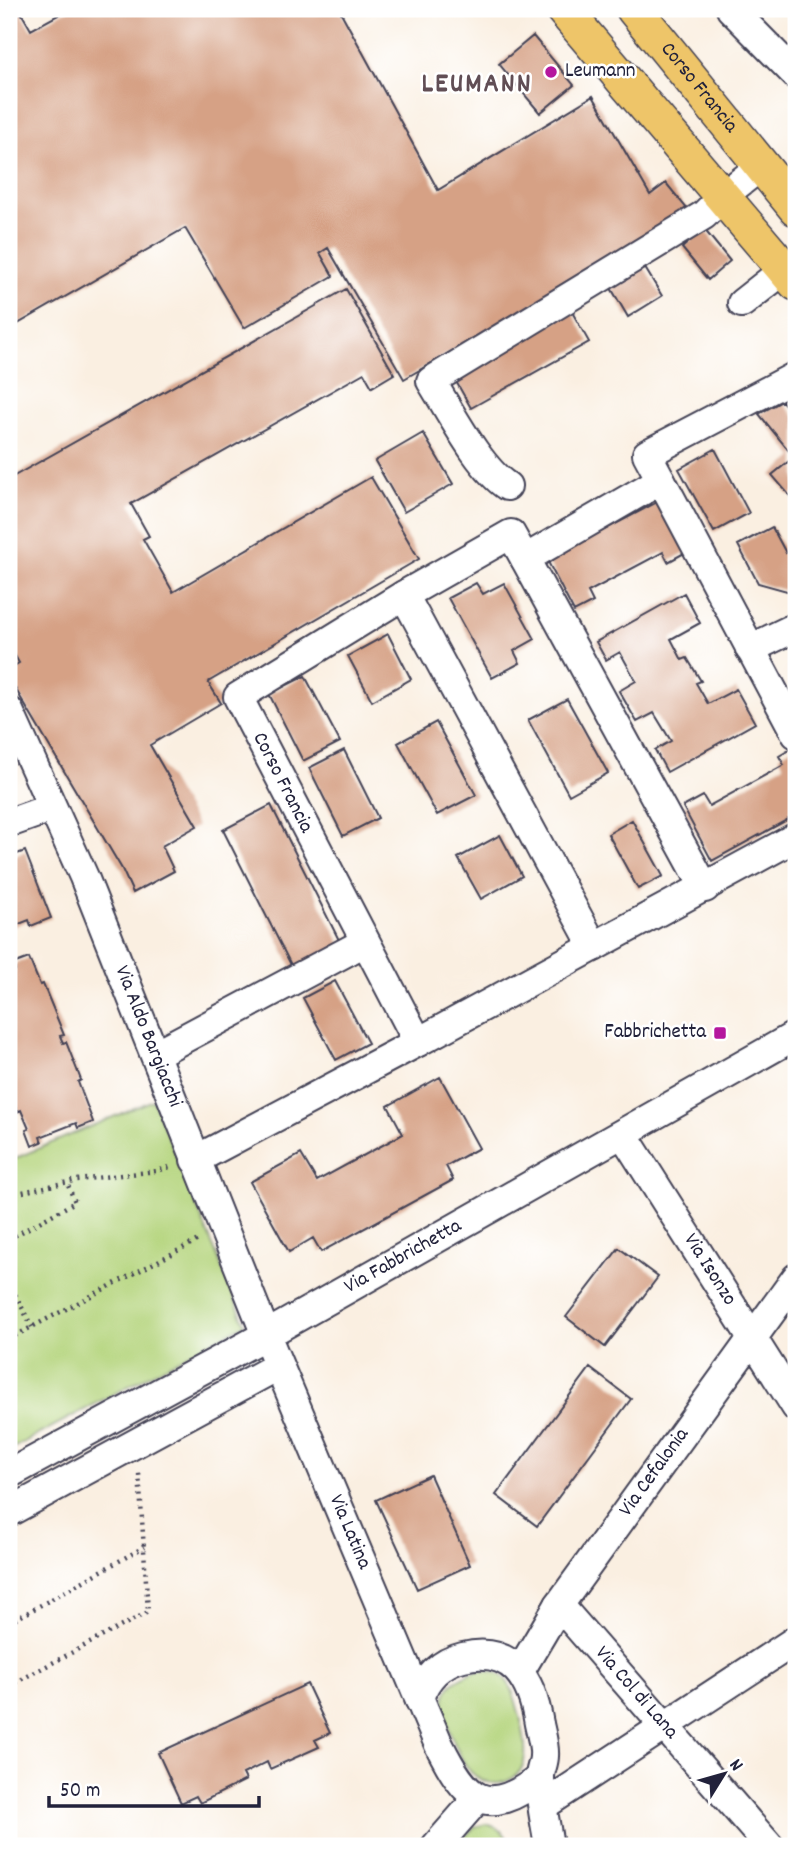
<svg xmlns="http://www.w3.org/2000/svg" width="805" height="1855" font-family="Dekko,sans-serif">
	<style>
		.green { fill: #b4d47b; stroke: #6b7b5b; stroke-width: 2 }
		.building { fill: #d6a185 }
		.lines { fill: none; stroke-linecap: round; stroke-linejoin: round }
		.minor-casing { stroke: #424154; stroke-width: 32 }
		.major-casing { stroke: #424154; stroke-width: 38 }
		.path { stroke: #424154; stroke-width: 4.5; stroke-dasharray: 2 5; stroke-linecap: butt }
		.minor { stroke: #fff; stroke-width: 28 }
		.major { stroke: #eec569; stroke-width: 35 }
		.poi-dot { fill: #b5179e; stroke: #fff; stroke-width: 2.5 }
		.labels { text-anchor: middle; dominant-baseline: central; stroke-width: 5; stroke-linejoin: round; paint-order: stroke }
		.poi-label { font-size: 21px; fill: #22223b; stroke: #fff; text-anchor: start }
		.street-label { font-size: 21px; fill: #22223b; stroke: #fff }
		.district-label { font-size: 28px; font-weight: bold; letter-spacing: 2px; fill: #614e55; stroke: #fff }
	</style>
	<rect width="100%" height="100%" fill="#fff"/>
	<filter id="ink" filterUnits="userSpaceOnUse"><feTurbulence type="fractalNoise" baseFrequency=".0143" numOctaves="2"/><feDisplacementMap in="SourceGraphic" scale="14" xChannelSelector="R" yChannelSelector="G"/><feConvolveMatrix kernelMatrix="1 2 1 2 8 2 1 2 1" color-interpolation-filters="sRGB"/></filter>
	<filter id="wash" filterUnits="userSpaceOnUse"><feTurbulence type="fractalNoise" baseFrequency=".00686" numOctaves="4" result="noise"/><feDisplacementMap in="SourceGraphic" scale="28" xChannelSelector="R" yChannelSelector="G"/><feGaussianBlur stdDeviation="1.57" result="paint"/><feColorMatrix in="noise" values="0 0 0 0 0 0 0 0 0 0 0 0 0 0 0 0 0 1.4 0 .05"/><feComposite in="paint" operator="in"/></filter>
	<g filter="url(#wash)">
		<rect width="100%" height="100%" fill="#faefe1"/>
		<path class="green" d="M153 1100 245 1324 9 1450V1161Z
			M478 1671C485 1671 493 1670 499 1674 513 1683 516 1702 520 1717 526 1741 534 1777 499 1783 488 1784 477 1779 470 1771 458 1756 437 1709 447 1691 452 1680 467 1674 478 1671Z
			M486 1824C500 1828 506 1832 510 1846H455L475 1827Z"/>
		<g id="blocks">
			<path class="building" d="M9 9H19L31 30 69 9H339L438 190 593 96 650 195 666 183 688 210 668 226 404 379 328 248 320 253 333 276 244 328 185 228 9 329Z
				M533 36 574 85 540 113 499 64Z
				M704 229 730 261 708 280 682 248Z
				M645 268 662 296 628 317 611 288Z
				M346 289 394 374 372 387 364 373 131 504 149 536 143 539 173 592 371 477 419 559 208 682 221 703 150 745 197 826 162 846 174 871 133 893 122 869 9 678V669L19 663 9 645V577L16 573 9 560V479Z
				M572 312 589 342 471 408 454 378Z
				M782 401 796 418V491L790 496 772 475 794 457 759 414Z
				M423 433 453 484 404 512 375 461Z
				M715 449 749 513 714 532 679 469Z
				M661 500 688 551 668 562 663 552 588 592 593 602 574 612 547 560Z
				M772 527 786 553 796 547V592L794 593 758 583 738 545Z
				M476 583 483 594 504 583 535 639 514 651 520 663 492 678 448 598Z
				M684 593 700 623 671 639 682 660 687 658 701 681 696 683 708 704 736 689 755 723 667 772 655 750 671 741 654 713 637 722 619 691 636 681 620 652 606 660 596 642Z
				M388 634 411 679 372 701 348 656Z
				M305 676 340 742 303 761 269 694Z
				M567 699 608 773 569 795 528 720Z
				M436 722 476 795 437 815 398 743Z
				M796 746V815L712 861 683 807 703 796 709 806 784 765 779 756Z
				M344 750 378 818 343 836 309 768Z
				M271 805 342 946 294 971 223 830Z
				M632 820 663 876 638 889 608 834Z
				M500 835 522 876 481 899 458 858Z
				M25 851 51 918 31 926 29 920 9 928V857Z
				M29 958 40 985 43 984 64 1035 60 1036 63 1043 66 1042 81 1080 78 1082 93 1122 78 1128 76 1123 40 1137 42 1142 32 1146 26 1130 29 1129 21 1110 17 1112 9 1091 13 1089 9 1078V973L15 970 13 964Z
				M335 981 368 1043 336 1060 303 998Z
				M440 1077 479 1148 446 1166 453 1180 321 1252 313 1238 289 1252 250 1182 301 1154 317 1181 403 1134 388 1106Z
				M619 1248 658 1277 605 1347 566 1317Z
				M590 1368 631 1399 537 1526 496 1495Z
				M430 1475 470 1565 417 1589 376 1500Z
				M307 1684 330 1733 315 1740 319 1747 270 1769 267 1762 243 1774 246 1780 200 1803 196 1796 181 1803 158 1753Z"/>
		</g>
	</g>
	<g filter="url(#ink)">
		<use href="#blocks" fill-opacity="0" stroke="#424154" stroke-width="2"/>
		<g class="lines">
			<defs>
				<g id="minor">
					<path d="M731 9 796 75"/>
					<path d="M742 303 785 269"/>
					<path d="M661 480 796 734"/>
					<path d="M507 486C479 468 450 411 431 381L704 215 723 196 761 166"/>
					<path d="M525 559 705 888"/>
					<path d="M404 595 594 947"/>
					<path d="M750 649 796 627"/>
					<path id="s1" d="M9 711 84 877 266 1335 439 1745C466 1799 485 1820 540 1778"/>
					<path d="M9 823 51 808"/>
					<path d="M418 1042 796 837"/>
					<path d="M155 1054 365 942"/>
					<path id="s2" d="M623 1134 796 1407"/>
					<path d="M195 1160 418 1042 238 697 404 595 511 534 525 559 661 480 647 454 796 376"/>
					<path id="s3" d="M9 1474 266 1335 796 1035"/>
					<path d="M9 1512 278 1366"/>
					<path id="s4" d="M559 1605 769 1846"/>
					<path id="s5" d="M520 1671 559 1605 796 1278"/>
					<path d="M419 1699C425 1678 441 1662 463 1657 513 1645 532 1681 539 1724 541 1734 545 1746 544 1756 544 1763 540 1770 540 1777 539 1798 546 1825 549 1846"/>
					<path d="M544 1805 796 1640"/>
					<path d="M436 1846 478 1798"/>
				</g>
				<g id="major">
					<path d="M563 9 796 283"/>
					<path id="s6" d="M634 9 796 208"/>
				</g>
			</defs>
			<use href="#minor" class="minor-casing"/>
			<use href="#major" class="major-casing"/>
			<path class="path" d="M9 1195 77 1180 157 1171 170 1167
				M9 1239 75 1202 67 1183
				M9 1282 32 1327
				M9 1339 200 1239
				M9 1623 144 1547
				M9 1686 148 1612 139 1473"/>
			<use href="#minor" class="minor"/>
			<use href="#major" class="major"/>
		</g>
	</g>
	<g class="poi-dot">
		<circle cx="551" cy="72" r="7"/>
		<rect x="713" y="1026" width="14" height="14" rx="3.5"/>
	</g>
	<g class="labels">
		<g class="poi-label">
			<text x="565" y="72">Leumann</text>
			<text x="706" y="1033" text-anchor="end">Fabbrichetta</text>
		</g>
		<g class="street-label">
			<text stroke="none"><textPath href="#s6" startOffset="102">Corso Francia</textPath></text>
			<text transform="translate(282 783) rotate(63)">Corso Francia</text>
			<text stroke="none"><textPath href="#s1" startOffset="354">Via Aldo Bargiacchi</textPath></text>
			<text stroke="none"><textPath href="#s3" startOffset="450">Via Fabbrichetta</textPath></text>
			<text stroke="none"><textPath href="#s2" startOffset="161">Via Isonzo</textPath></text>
			<text stroke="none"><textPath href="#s5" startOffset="240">Via Cefalonia</textPath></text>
			<text stroke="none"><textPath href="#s1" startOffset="889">Via Latina</textPath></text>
			<text stroke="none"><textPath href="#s4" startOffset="117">Via Col di Lana</textPath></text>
		</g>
		<g class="district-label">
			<text x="477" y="86">LEUMANN</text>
		</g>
	</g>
	<rect width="805" height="1855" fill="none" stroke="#fff" stroke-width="35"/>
	<g transform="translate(724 1774) rotate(53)" stroke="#ffffff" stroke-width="5" paint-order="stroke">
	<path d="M0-5L12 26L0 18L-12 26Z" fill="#22223b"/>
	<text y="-10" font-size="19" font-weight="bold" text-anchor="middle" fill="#22223b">N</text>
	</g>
	<path d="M49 1796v10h210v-10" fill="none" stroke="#22223b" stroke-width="3.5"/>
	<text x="60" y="1796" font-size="21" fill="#22223b" stroke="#ffffff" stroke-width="5" paint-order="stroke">50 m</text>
</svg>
